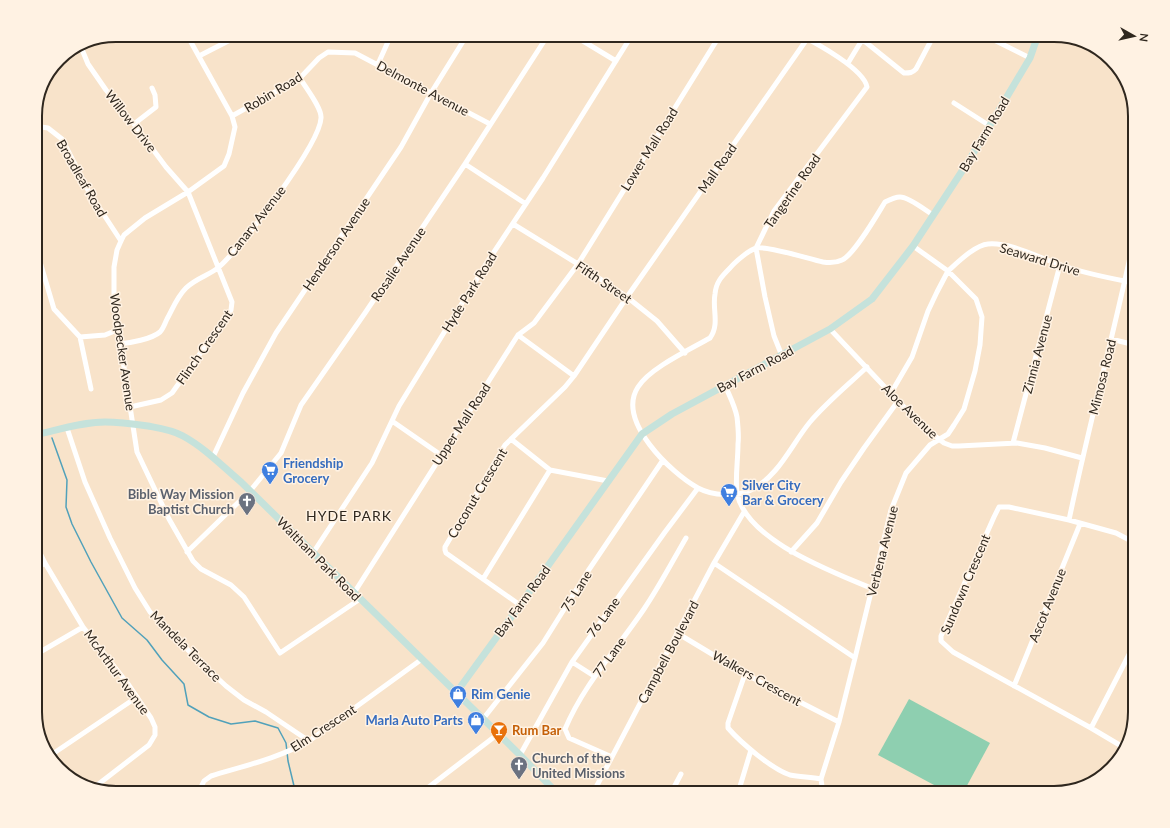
<svg xmlns="http://www.w3.org/2000/svg" width="1170" height="828" font-family="Lato,sans-serif">
	<style>
		.green { fill: #8ecfb0 }
		.lines { fill: none; stroke-linecap: round; stroke-linejoin: round }
		.stream { stroke: #51a1ba; stroke-width: 1.5 }
		.street { stroke: #fff; stroke-width: 5 }
		.secondary { stroke: #c5e2db; stroke-width: 7 }
		.primary { stroke: #8bc6b6; stroke-width: 8 }
		.labels { text-anchor: middle; dominant-baseline: central; stroke-width: 3; stroke-linejoin: round; paint-order: stroke }
		.street-label { font-size: 13px; fill: #2f271e; stroke: #fff2e3 }
		.shop-label { font-size: 13px; font-weight: bold; fill: #366cbe; stroke: #fff2e3; text-anchor: start }
		.worship-label { font-size: 13px; font-weight: bold; fill: #5b616d; stroke: #fff2e3; text-anchor: end }
		.food-label { font-size: 13px; font-weight: bold; fill: #c56008; stroke: #fff2e3; text-anchor: start }
		.neighbourhood-label { font-size: 14px; letter-spacing: 1px; fill: #2f271e; stroke: #fff2e3 }
		.rim { fill: none; stroke: #2f271e; stroke-width: 2 }
	</style>
	<rect width="100%" height="100%" fill="#f8e3ca"/>
	<path class="green" d="M909 699 990 743 963 793H949L878 755Z"/>
	<g class="lines">
		<path class="stream" d="M35 397 42 423
			M52 438 67 480 66 507 72 524 91 562 122 618 147 640 162 660 184 684 188 705 209 717 231 724 255 721 278 728 286 743 288 761 294 786 297 793"/>
		<path class="street" d="M187 35 232 116 235 127 229 154 224 166 188 192 145 218 124 235 121 241 117 250 114 267V302L137 452 169 519 193 561 201 569 231 585 244 597 280 653 360 599
			M573 35 616 61
			M984 35 1030 58
			M863 40 904 73C910 73 912 73 916 69L934 35
			M76 47 118 35
			M81 47 88 64 106 90 134 124 166 167 188 192 232 302 231 310 172 393 161 400 130 407
			M199 56 240 35
			M848 63 865 35
			M378 64 391 35
			M954 103 990 126
			M232 116 300 78 319 58 328 52 355 53 490 124
			M134 124 156 107 155 95 152 88
			M35 126 48 128 62 139 89 192 121 241
			M465 164 526 204
			M513 224 578 264 627 297 657 321 685 353
			M35 245 54 309 80 337
			M913 246 948 271C957 263 975 245 988 244 1011 242 1039 258 1061 265 1086 274 1109 278 1135 283
			M830 329 898 401 931 433 944 443 952 446H959L1017 443 1045 448 1082 458
			M518 335 574 376
			M80 337 91 389
			M80 337 105 335 117 330
			M1111 339 1135 345
			M119 344C130 343 152 339 160 332 163 329 165 323 167 319 173 308 177 297 186 288 196 278 210 275 219 267 241 248 320 144 321 118 322 108 305 87 300 78
			M782 356 774 336 765 297 756 248 774 211 867 87C864 69 816 43 800 35
			M867 367C848 385 827 402 810 422 791 445 779 476 751 490 736 497 713 496 698 488 671 473 616 421 638 387 650 368 689 350 710 338 720 324 712 309 715 294 716 282 722 276 730 268 735 262 750 249 757 248 770 246 809 259 823 262 829 263 836 263 842 260 854 255 877 215 885 202 889 200 895 197 900 197 909 197 925 210 933 215
			M725 385C729 395 735 406 737 417 738 426 739 436 738 444 738 460 735 478 737 493 746 541 834 572 873 589
			M392 421 441 455
			M67 428 85 482 110 538 135 588 150 612 198 660 226 686 244 700 266 712 309 741
			M511 439 550 470 608 481
			M1013 443 1060 265
			M213 457 243 393 276 333 401 147 431 93 467 35
			M1069 520C1089 424 1115 330 1135 234
			M35 543 45 563 83 627 128 684 151 718 155 727V735L149 745 96 786
			M187 552 250 491 281 453 301 405 365 313 465 164 548 35
			M791 552 817 523 841 482 864 448 898 401
			M313 553 372 463 399 406 486 264 543 178 632 35
			M714 563 855 658
			M35 569 45 563
			M483 579 550 470
			M354 593 518 335 534 323 578 264 720 35
			M520 605 446 553 445 550V547L505 445 565 387 574 376 627 297 807 39
			M677 633 745 674 839 722
			M35 655 83 627
			M572 662 594 676
			M745 674 728 723V728C741 743 772 769 790 775 800 777 811 777 821 779
			M1014 686 1080 524
			M483 719 543 643 588 571 663 460
			M1091 728 1135 643
			M1123 747 1091 728 953 652 941 641V636L994 517 999 507H1009L1069 520 1116 533 1135 543
			M51 755 137 697
			M520 755 572 662 665 532 698 488
			M612 757 569 738 565 729C584 684 617 649 644 609 659 587 672 562 686 538
			M198 793 204 781 211 776C244 766 279 758 309 741L422 659
			M421 793 498 734
			M593 793 714 563 744 512
			M654 793 656 788
			M671 793 681 774
			M738 793 751 750
			M823 793 821 779 839 722 855 658 891 510 906 473 930 445 948 434 954 425 964 409 975 371 980 345 982 317 976 299 948 271 937 292 928 311 912 357 891 393"/>
		<path class="secondary" d="M35 435C58 430 82 422 105 422 119 422 134 424 148 426 159 428 173 430 183 436 205 448 222 466 241 482L520 755 557 793
			M456 693 520 605 642 434 672 414 830 329 872 299 913 246 968 162 1030 58 1038 35"/>
		<path class="primary" d="M43 742 63 771"/>
	</g>
	<defs>
		<symbol id="supermarket-pin" viewBox="-11 -11 22 30"><path d="M0 17L-7.5 6A9.5 9.5 0 1 1 7.5 6Z" fill="#3f7fe0" stroke="#fff2e3"/><path d="M-6-5.5h2.5l.6 2H6L4.5 2H-2.5L-4.4-4H-6ZM-1.5 3.2a1.3 1.3 0 1 0 .1 0ZM3 3.2a1.3 1.3 0 1 0 .1 0Z" fill="#fff"/></symbol>
		<symbol id="church-pin" viewBox="-11 -11 22 30"><path d="M0 17L-7.5 6A9.5 9.5 0 1 1 7.5 6Z" fill="#6b7280" stroke="#fff2e3"/><path d="M-1.2-6h2.4v3.5h3.3v2.4h-3.3V6h-2.4V-.1h-3.3v-2.4h3.3Z" fill="#fff"/></symbol>
		<symbol id="shop-pin" viewBox="-11 -11 22 30"><path d="M0 17L-7.5 6A9.5 9.5 0 1 1 7.5 6Z" fill="#3f7fe0" stroke="#fff2e3"/><path d="M-5-2.5h2.3a2.7 3.5 0 0 1 5.4 0H5L5.5 6h-11ZM-1.5-2.5h3a1.5 2.3 0 0 0-3 0Z" fill="#fff"/></symbol>
		<symbol id="bar-pin" viewBox="-11 -11 22 30"><path d="M0 17L-7.5 6A9.5 9.5 0 1 1 7.5 6Z" fill="#e8710a" stroke="#fff2e3"/><path d="M-6-5H6L.8 .8V4.5H3.5V6h-7V4.5H-.8V.8Z" fill="#fff"/></symbol>
	</defs>
	<g fill-rule="evenodd">
		<use href="#supermarket-pin" x="260" y="460" width="20" height="27"/>
		<use href="#supermarket-pin" x="719" y="482" width="20" height="27"/>
		<use href="#church-pin" x="237" y="491" width="20" height="27"/>
		<use href="#shop-pin" x="448" y="684" width="20" height="27"/>
		<use href="#shop-pin" x="466" y="710" width="20" height="27"/>
		<use href="#bar-pin" x="489" y="720" width="20" height="27"/>
		<use href="#church-pin" x="509" y="755" width="20" height="27"/>
	</g>
	<g class="labels">
		<g class="street-label">
			<text transform="translate(423 88) rotate(28)">Delmonte Avenue</text>
			<text transform="translate(273 92) rotate(-31)">Robin Road</text>
			<text transform="translate(131 121) rotate(52)">Willow Drive</text>
			<text transform="translate(984 134) rotate(-59)">Bay Farm Road</text>
			<text transform="translate(649 149) rotate(-58)">Lower Mall Road</text>
			<text transform="translate(717 168) rotate(-55)">Mall Road</text>
			<text transform="translate(82 178) rotate(60)">Broadleaf Road</text>
			<text transform="translate(792 191) rotate(-55)">Tangerine Road</text>
			<text transform="translate(256 221) rotate(-52)">Canary Avenue</text>
			<text transform="translate(336 244) rotate(-56)">Henderson Avenue</text>
			<text transform="translate(1040 259) rotate(17)">Seaward Drive</text>
			<text transform="translate(398 264) rotate(-56)">Rosalie Avenue</text>
			<text transform="translate(604 282) rotate(34)">Fifth Street</text>
			<text transform="translate(469 292) rotate(-58)">Hyde Park Road</text>
			<text transform="translate(204 347) rotate(-55)">Flinch Crescent</text>
			<text transform="translate(123 352) rotate(82)">Woodpecker Avenue</text>
			<text transform="translate(1037 354) rotate(-75)">Zinnia Avenue</text>
			<text transform="translate(755 369) rotate(-28)">Bay Farm Road</text>
			<text transform="translate(1102 377) rotate(-76)">Mimosa Road</text>
			<text transform="translate(910 411) rotate(44)">Aloe Avenue</text>
			<text transform="translate(461 424) rotate(-57)">Upper Mall Road</text>
			<text transform="translate(477 493) rotate(-59)">Coconut Crescent</text>
			<text transform="translate(882 551) rotate(-76)">Verbena Avenue</text>
			<text transform="translate(319 559) rotate(45)">Waltham Park Road</text>
			<text transform="translate(965 584) rotate(-67)">Sundown Crescent</text>
			<text transform="translate(576 591) rotate(-58)">75 Lane</text>
			<text transform="translate(522 601) rotate(-54)">Bay Farm Road</text>
			<text transform="translate(1047 605) rotate(-68)">Ascot Avenue</text>
			<text transform="translate(603 617) rotate(-54)">76 Lane</text>
			<text transform="translate(186 646) rotate(45)">Mandela Terrace</text>
			<text transform="translate(668 652) rotate(-62)">Campbell Boulevard</text>
			<text transform="translate(609 657) rotate(-54)">77 Lane</text>
			<text transform="translate(117 672) rotate(54)">McArthur Avenue</text>
			<text transform="translate(757 678) rotate(29)">Walkers Crescent</text>
			<text transform="translate(323 728) rotate(-33)">Elm Crescent</text>
		</g>
		<g class="shop-label">
			<text x="283" y="463">Friendship<tspan x="283" dy="15">Grocery</tspan></text>
			<text x="742" y="485">Silver City<tspan x="742" dy="15">Bar &amp; Grocery</tspan></text>
			<text x="471" y="694">Rim Genie</text>
			<text x="463" y="720" text-anchor="end">Marla Auto Parts</text>
		</g>
		<g class="worship-label">
			<text x="234" y="494">Bible Way Mission<tspan x="234" dy="15">Baptist Church</tspan></text>
			<text x="532" y="758" text-anchor="start">Church of the<tspan x="532" dy="15">United Missions</tspan></text>
		</g>
		<g class="food-label">
			<text x="512" y="730">Rum Bar</text>
		</g>
		<g class="neighbourhood-label">
			<text x="349" y="515">HYDE PARK</text>
		</g>
	</g>
	<path d="M0 0H1170V828H0ZM116 42H1054A74 74 0 0 1 1128 116V712A74 74 0 0 1 1054 786H116A74 74 0 0 1 42 712V116A74 74 0 0 1 116 42Z" fill="#fff2e3" fill-rule="evenodd"/>
	<path class="rim" d="M116 42H1054A74 74 0 0 1 1128 116V712A74 74 0 0 1 1054 786H116A74 74 0 0 1 42 712V116A74 74 0 0 1 116 42Z"/>
	<g transform="translate(1134 36) rotate(98)" stroke="#fff2e3" stroke-width="3" paint-order="stroke">
	<path d="M0-3L7 15L0 10L-7 15Z" fill="#2f271e"/>
	<text y="-6" font-size="11" font-weight="bold" text-anchor="middle" fill="#2f271e">N</text>
	</g>
</svg>
